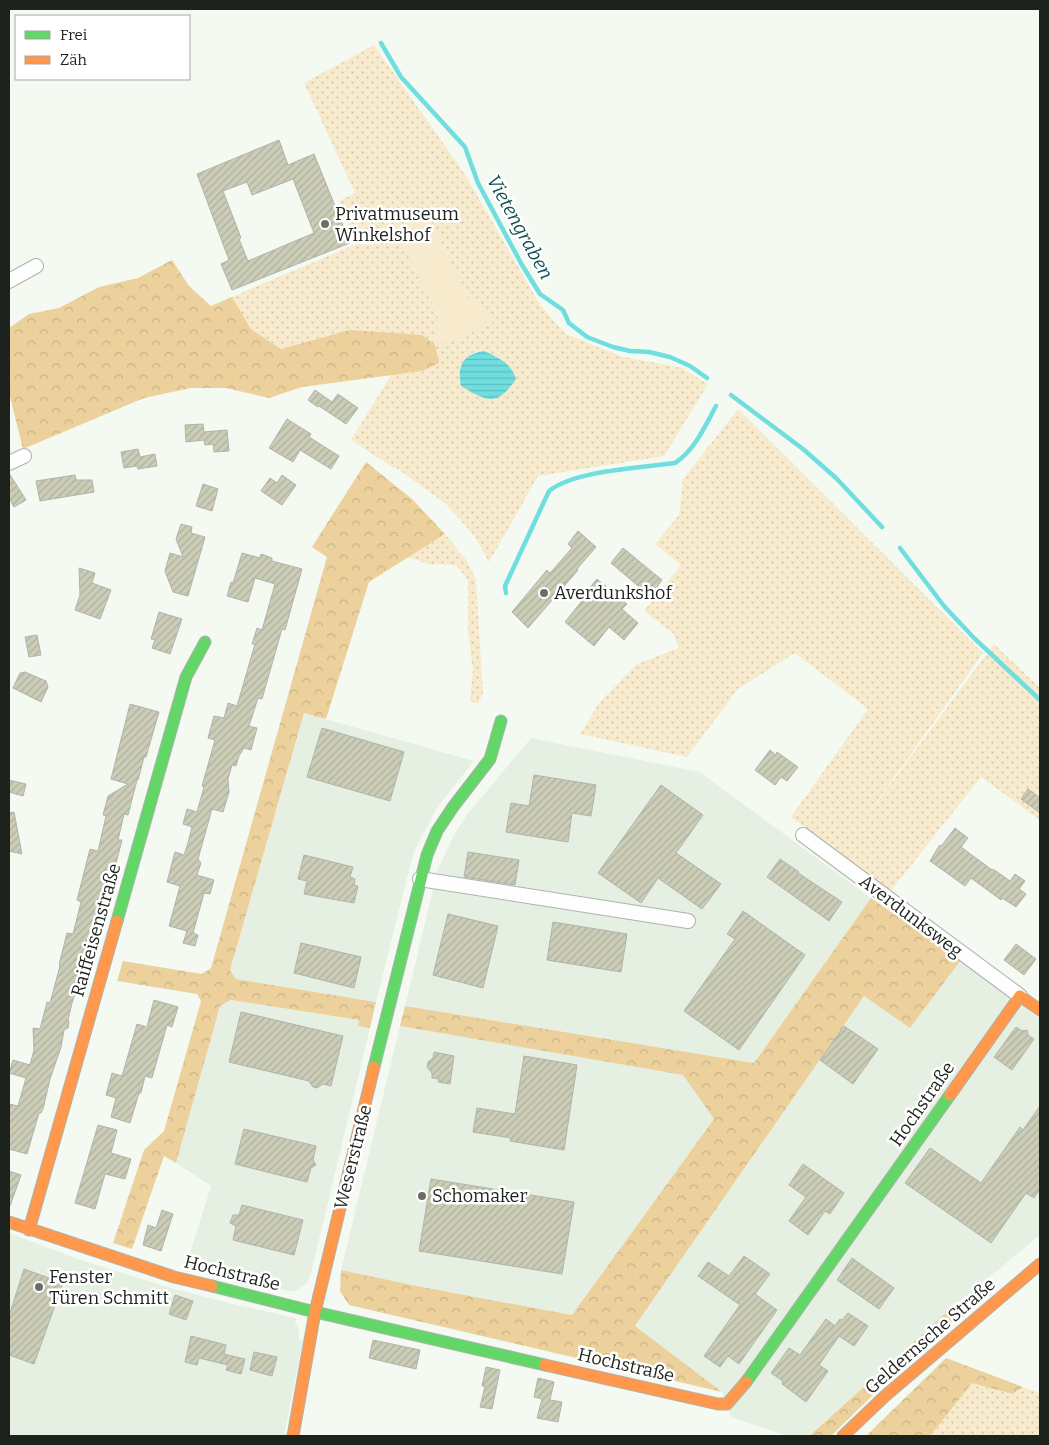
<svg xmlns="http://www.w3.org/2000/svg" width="1049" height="1445" font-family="Bitter,serif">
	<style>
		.built { fill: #e5f0e2 }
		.grass { fill: url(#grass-dots); fill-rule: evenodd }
		.forest { fill: url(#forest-crowns) }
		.garden { fill: #f7eacd }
		.water { fill: url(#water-rules) }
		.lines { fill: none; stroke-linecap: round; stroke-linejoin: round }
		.stream { stroke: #70dddf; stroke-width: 4.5 }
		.building { fill: url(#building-hatch); stroke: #b0b3ad; fill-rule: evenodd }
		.street-casing { stroke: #aeb3ad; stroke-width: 16 }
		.fast-casing { stroke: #aeb3ad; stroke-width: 13 }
		.slow-casing { stroke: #aeb3ad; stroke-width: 13 }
		.street { stroke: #fdfefd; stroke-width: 14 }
		.fast { stroke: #63d668; stroke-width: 11 }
		.slow { stroke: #ff974d; stroke-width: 11 }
		.poi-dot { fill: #696e68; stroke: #fff; stroke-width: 2 }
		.labels { text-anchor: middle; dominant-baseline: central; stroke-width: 5; stroke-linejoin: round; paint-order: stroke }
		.poi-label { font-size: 18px; fill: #1e221d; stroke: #fff; text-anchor: start }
		.street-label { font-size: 18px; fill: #1e221d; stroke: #fff }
		.water-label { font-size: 19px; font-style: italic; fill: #125153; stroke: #fff }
	</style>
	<defs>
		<pattern id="grass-dots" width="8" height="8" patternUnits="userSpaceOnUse" patternTransform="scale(1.25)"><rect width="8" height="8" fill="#f7eacd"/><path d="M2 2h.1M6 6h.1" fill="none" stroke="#d3c8b0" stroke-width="1.8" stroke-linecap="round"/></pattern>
		<pattern id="forest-crowns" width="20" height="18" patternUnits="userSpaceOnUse" patternTransform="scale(1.25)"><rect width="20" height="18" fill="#ecd19d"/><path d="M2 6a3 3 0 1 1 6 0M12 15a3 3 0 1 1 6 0" fill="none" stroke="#cab387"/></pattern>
		<pattern id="water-rules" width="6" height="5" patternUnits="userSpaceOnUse" patternTransform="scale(1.25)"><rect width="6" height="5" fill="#70dddf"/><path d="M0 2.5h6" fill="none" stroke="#61bdbf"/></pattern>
		<pattern id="building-hatch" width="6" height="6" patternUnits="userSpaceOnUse" patternTransform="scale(1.25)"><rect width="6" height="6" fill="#cbcdb7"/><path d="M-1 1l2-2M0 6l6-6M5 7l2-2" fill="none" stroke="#aeb09d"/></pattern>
	</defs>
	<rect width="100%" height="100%" fill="#f4faf2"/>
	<path class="built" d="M304 713 474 761 436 809 414 852 410 866 376 1002 236 979 230 970Z
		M531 738 700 772 871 898 754 1063 405 1006 438 869 454 835 466 816Z
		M961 960 1040 1019V1235L948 1311 808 1436H787L731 1417 722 1392 635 1327 864 995 910 1028Z
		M231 1000 359 1020 358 1026 370 1028 310 1277 306 1284 295 1291H288L186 1266 211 1186 176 1163 220 1006Z
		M400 1026 683 1075 714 1119 572 1315 422 1287 341 1270Z
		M9 1233 78 1259 167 1287 233 1304 296 1318 295 1322 299 1330V1340H303L284 1436H9Z"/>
	<path class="grass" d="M374 45 466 176 540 305 566 334 620 356 682 368 708 384 664 456 538 476 489 562 475 537 446 504 395 467 394 468 351 440 391 375 422 371 281 349 251 329 232 297 356 244 339 201 355 193 304 83ZM427 213 469 300 484 314 438 315 398 234 373 245 357 244ZM484 351 502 359 468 390 461 385 463 362 474 352Z
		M738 409 983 653 866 817 994 644 1040 688V820L981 777 890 892 791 817 868 709 795 653 738 689 687 757 580 734 599 703 637 664 679 648 673 633 644 611 681 565 655 544 679 515 683 479Z
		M445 534 467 561 476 580 483 693 478 704 470 701 473 670 468 631V580L456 565 428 564 407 557Z
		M972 1383 1011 1394 1023 1387 1040 1393V1436H930Z"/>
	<path class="forest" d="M172 260 189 286 211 306 232 297 251 329 281 349 350 330 422 335 435 345 439 363 422 371 302 387 269 398 226 388H191L144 398 23 449 9 393V328L29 314 59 308 99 287 138 278Z
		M366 462 412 499 445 534 369 582 326 719 304 713 230 970 236 979 376 1002 370 1028 358 1026 359 1020 231 1000 220 1006 176 1163 164 1156 132 1249 113 1243 144 1150 164 1131 201 1001 197 994 117 981 123 961 202 974 211 968 327 557 312 547Z
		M871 898 961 960 910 1028 864 996 635 1326 722 1392 349 1305 340 1291 341 1270 422 1287 572 1315 714 1119 683 1075 400 1026 405 1006 754 1063Z
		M948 1311 955 1320 877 1391 831 1436H809Z
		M946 1358 1023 1387 1012 1394 972 1383 930 1436H866Z"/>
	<path class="garden" d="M427 213 469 300 477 298 484 313H489L493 322 455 340 435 345 438 315 398 234 373 245 356 244Z"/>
	<path class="water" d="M484 351C499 358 510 362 516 379 496 408 487 401 461 386 457 366 463 354 484 351Z"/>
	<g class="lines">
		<path class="stream" d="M381 43 401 77 465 147 478 183 522 265 540 294 563 310 569 323 587 337 613 347 630 351 649 352 670 357 690 366 707 378
			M731 395 803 449 836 478 882 527
			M900 548 944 606 974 638 1040 700
			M506 593 505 586 549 491C576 470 640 468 675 463 695 450 705 426 716 406"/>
	</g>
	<path class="building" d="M279 140 288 165 314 154 350 243 232 290 221 264 229 260 197 174ZM293 179 314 233 248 261 239 239 241 238 223 191 247 182 252 195Z
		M315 390 332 402 338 394 358 408 346 424 319 406 318 407 308 400Z
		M287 419 311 434 309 437 339 456 331 469 300 450 293 462 269 448Z
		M203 424 204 432 227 430 229 451 214 452 213 444 205 445 204 440 186 442 185 425Z
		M138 449 140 457 155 454 157 466 138 469 137 466 124 468 121 452Z
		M9 473 26 500 14 507 9 498Z
		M75 475 76 480H92L94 492 40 501 36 481Z
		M282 475 296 485 282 505 261 491 270 478 277 483Z
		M203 484 218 489 212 511 196 506Z
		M181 524 192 527 191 533 205 537 188 596 173 592 165 571 170 553 183 557 176 539Z
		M578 531 596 547 577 569 578 570 528 628 512 612 547 570 550 573 572 548 568 544Z
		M623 548 662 580 650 596 611 563Z
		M242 553 260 558 261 554 272 558V561L302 569 285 630 282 629 262 699 258 698 249 726 257 728 251 750 244 748 239 756 236 766 232 765 228 779 229 792 223 812 212 809 198 859 201 863 197 875 214 880 210 894 204 893 193 933 198 935 195 946 183 943 187 931 169 926 180 886 167 882 175 852 184 855 188 843 192 827 183 824 187 809 197 812 204 787 202 786 215 740 208 738 214 716 224 718 228 703 237 706 255 644H252L257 628 262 630 275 584 255 578 248 602 227 596 231 582 233 583Z
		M79 568 95 573 92 583 111 590 100 619 75 610 80 595Z
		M597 579 627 604 622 609 638 623 624 640 609 627 594 646 565 622 590 591 588 590Z
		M159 612 182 619 170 654 152 648 155 640 151 639Z
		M37 635 41 655 29 657 25 637Z
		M25 672 46 681 48 687 41 702 13 688 20 673Z
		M130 704 159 712 146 757H144L138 780H137L128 815 124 814 118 840H122L114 871 108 888 106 889 99 924 95 922 87 950H90L84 972 82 971 72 1003 68 1020 69 1022 68 1028 64 1030 61 1047 50 1079 43 1109 41 1113H39L27 1154 9 1149V1104L18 1106 26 1078 9 1073 13 1060 30 1065 34 1050 33 1028 40 1029 47 1002 50 1003 60 966 59 965 67 933 73 934 81 902 77 900 90 849 98 851 106 816 103 815 108 796 128 784 111 779Z
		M322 728 404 752 390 801 307 777Z
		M770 750 776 755 777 752 798 767 787 781 781 777 775 785 755 770Z
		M534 775 596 785 591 816 572 813 568 842 506 832 511 803 529 806Z
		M9 780 26 784 23 796 9 792Z
		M661 785 703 815 676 853 721 884 702 909 658 878 641 903 598 873Z
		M1028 789 1040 798V813L1021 799Z
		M14 812 22 854 9 851V813Z
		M955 828 968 838 961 847 992 870 993 869 1010 881 1015 874 1025 881 1019 889 1026 894 1016 907 1002 898 1001 900 971 878 965 886 930 861 939 846 942 845Z
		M468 852 519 860 515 885 464 877Z
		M304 855 353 867 350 877 355 879 354 885 358 886 354 903 304 894 307 881 298 879Z
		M780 859 799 872 798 873 842 902 829 921 767 877Z
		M743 911 805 955 739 1050 684 1011 735 939 727 934Z
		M448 914 498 926 483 988 433 975Z
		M553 922 627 934 621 972 547 960Z
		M301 943 361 957 354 988 294 973Z
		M1016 944 1036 959 1024 975 1004 960Z
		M154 1000 178 1007 172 1027 167 1025 152 1078 145 1076 141 1093H139L130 1123 111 1117 116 1098 106 1095 112 1073 122 1076 137 1024 147 1027Z
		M241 1012 343 1036 331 1086 323 1084 317 1088 313 1087 309 1081 229 1062Z
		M844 1026 878 1049 853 1084 820 1060Z
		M1016 1027 1022 1031 1027 1030 1028 1035 1034 1039 1012 1070 994 1057Z
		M434 1052 454 1056 450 1084 438 1082 439 1079 432 1078V1073L427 1067 428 1062 433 1058Z
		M524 1056 577 1065 564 1150 510 1141 511 1138 473 1132 477 1108 515 1114Z
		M1040 1106V1189L1034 1198 1026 1193 991 1243 905 1183 930 1148 981 1183 1020 1127 1023 1130Z
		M98 1125 117 1130 111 1153 131 1159 125 1179 105 1174 95 1209 75 1203Z
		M244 1129 316 1146 313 1160 316 1165 311 1168 307 1182 235 1164Z
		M803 1164 844 1193 830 1214 825 1211 808 1235 789 1221 806 1197 789 1185Z
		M9 1171 21 1175 10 1206H9Z
		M431 1179 574 1202 562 1274 419 1251Z
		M242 1205 303 1220 294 1255 233 1240 236 1226 230 1223 233 1215H239Z
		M162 1210 173 1214 161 1251 143 1245 148 1225 156 1228Z
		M744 1256 770 1274 755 1294 777 1310 739 1364 728 1356 720 1367 704 1356 740 1305 698 1276 708 1262 729 1276Z
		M852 1258 894 1288 879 1309 837 1280Z
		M24 1269 63 1283 34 1364 9 1355V1316Z
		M175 1295 193 1301 186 1320 169 1314Z
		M848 1313 868 1326 854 1346 839 1336 819 1365 828 1371 806 1402 782 1384 783 1381 771 1373 789 1348 800 1355 826 1319 835 1326 840 1319 842 1320Z
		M191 1336 226 1345 224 1354 245 1359 241 1374 226 1370 228 1365 199 1358 197 1365 185 1362Z
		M373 1340 420 1350 416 1369 369 1358Z
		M254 1352 277 1357 272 1376 250 1370Z
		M486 1367 500 1370 492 1409 480 1407 485 1386H482Z
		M538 1378 554 1382 550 1400 562 1402 558 1422 537 1418 542 1399 534 1397Z"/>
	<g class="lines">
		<defs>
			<path id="street" d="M9 281 36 266
				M9 463 24 456
				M803 835 1020 996
				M420 879 688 921"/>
			<path id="fast" d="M117 921 186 677 205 642
				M374 1067 427 855 437 831 453 807 490 759 501 721
				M212 1286 315 1312 545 1365
				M746 1382 950 1095"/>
			<path id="slow" d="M950 1095 1020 996 1040 1010
				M9 1222 174 1277 212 1286
				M29 1230 117 921
				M545 1365 718 1404H727L746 1382
				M293 1436 315 1312 374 1067
				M843 1436 885 1396 1040 1264"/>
		</defs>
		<use href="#street" class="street-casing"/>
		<use href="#fast" class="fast-casing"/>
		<use href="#slow" class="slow-casing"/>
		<use href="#street" class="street"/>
		<use href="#fast" class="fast"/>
		<use href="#slow" class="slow"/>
	</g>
	<g class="poi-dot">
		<circle cx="325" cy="224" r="5"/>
		<circle cx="544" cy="593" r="5"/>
		<circle cx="422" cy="1196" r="5"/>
		<circle cx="39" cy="1287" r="5"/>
	</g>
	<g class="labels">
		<g class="poi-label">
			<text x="335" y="214">Privatmuseum<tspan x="335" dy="21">Winkelshof</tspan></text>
			<text x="554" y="593">Averdunkshof</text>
			<text x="432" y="1196">Schomaker</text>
			<text x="49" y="1277">Fenster<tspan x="49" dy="21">Türen Schmitt</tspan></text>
		</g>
		<g class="street-label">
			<text transform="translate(911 916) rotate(37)">Averdunksweg</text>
			<text transform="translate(96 930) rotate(-74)">Raiffeisenstraße</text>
			<text transform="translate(922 1104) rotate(-55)">Hochstraße</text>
			<text transform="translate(353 1157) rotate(-76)">Weserstraße</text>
			<text transform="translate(232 1273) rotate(14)">Hochstraße</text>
			<text transform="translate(930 1336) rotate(-41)">Geldernsche Straße</text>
			<text transform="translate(626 1365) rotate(13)">Hochstraße</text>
		</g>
		<g class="water-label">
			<text transform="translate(520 227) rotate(61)">Vietengraben</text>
		</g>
	</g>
	<rect width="1049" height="1445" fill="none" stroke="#1e221d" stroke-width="20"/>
	<rect x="15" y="15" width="175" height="65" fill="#ffffff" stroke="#a5a7a5"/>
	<rect x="25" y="31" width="25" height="8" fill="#63d668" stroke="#a5a7a5"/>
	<text x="60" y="40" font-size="15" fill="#1e221d">Frei</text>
	<rect x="25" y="56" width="25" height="8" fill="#ff974d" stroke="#a5a7a5"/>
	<text x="60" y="65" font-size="15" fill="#1e221d">Zäh</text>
</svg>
